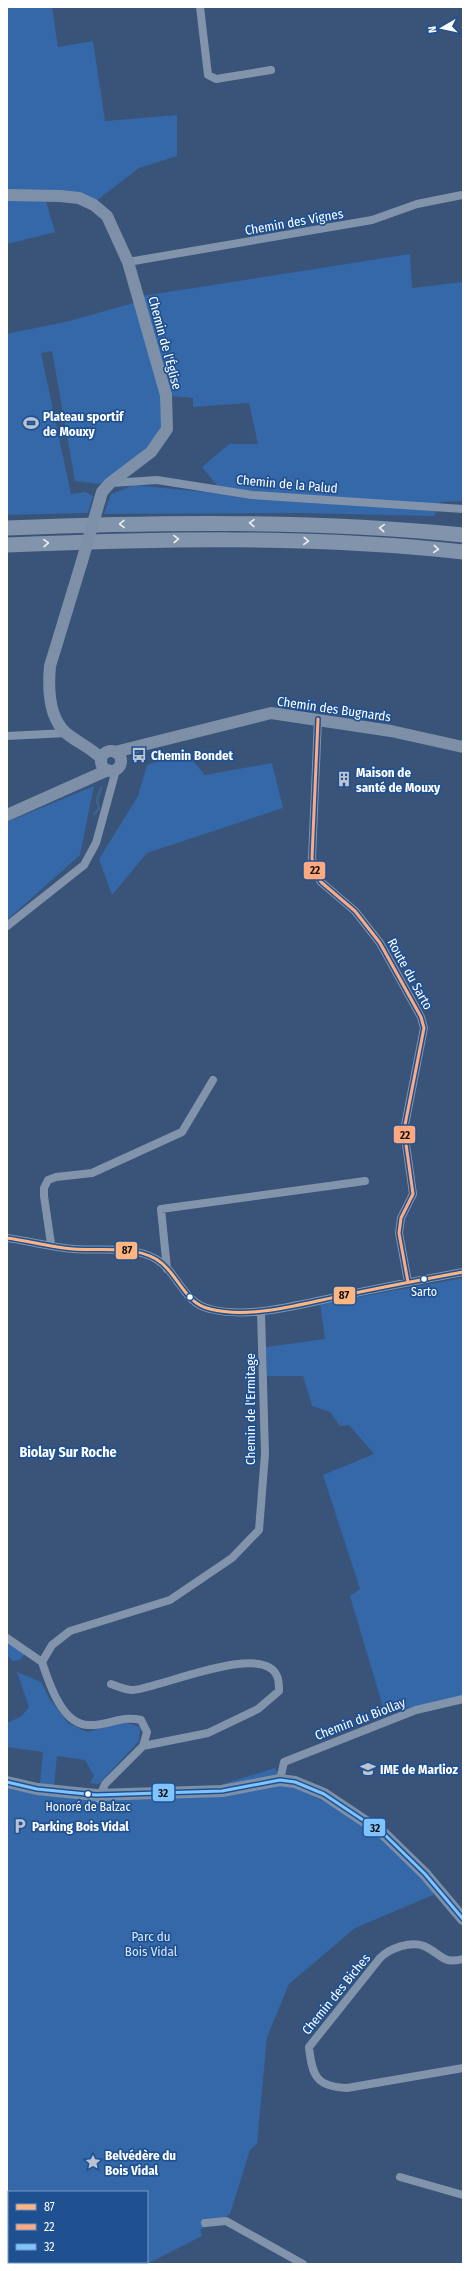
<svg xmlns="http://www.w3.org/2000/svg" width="470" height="2271" font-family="'Fira Sans Condensed',sans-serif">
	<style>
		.green { fill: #3468a8 }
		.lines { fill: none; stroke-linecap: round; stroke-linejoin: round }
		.stream { stroke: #3e618e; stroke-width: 2.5 }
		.street { stroke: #8294ab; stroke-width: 8 }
		.secondary { stroke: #7d90a7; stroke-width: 12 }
		.highway { stroke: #8194ab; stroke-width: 15 }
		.secondary-bridge { stroke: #7d90a7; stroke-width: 12 }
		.bus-1-casing { stroke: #1f5192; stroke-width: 6 }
		.bus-2-casing { stroke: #1f5192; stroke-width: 6 }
		.bus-3-casing { stroke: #1f5192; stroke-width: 6 }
		.bus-1 { stroke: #ffb580; stroke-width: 3 }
		.bus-2 { stroke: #ffa980; stroke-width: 3 }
		.bus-3 { stroke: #80c4ff; stroke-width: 3 }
		.oneway { stroke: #eceff2 }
		.bus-dot { fill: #fff; stroke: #1f5192; stroke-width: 1.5 }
		.labels { text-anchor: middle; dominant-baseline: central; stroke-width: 3.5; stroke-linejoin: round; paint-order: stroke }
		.bus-label { font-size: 12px; fill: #fff; stroke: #1f5192 }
		.street-label { font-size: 13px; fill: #fff; stroke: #1f5192 }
		.poi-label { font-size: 13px; font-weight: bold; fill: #fff; stroke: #1f5192; text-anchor: start }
		.park-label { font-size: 13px; fill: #d7e7fa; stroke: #1f5192 }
		.neighbourhood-label { font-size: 14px; font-weight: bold; fill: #fff; stroke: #1f5192 }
		.line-badge { stroke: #1f5192; stroke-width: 1.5 }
		.pale-badge-label { font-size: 11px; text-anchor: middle; font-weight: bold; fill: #111 }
	</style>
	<rect width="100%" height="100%" fill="#395478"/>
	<path class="green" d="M7 7H52L58 47 93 41 105 121 177 115V156L139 168 96 201H46L55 232 7 244Z
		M410 254 412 288 463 282V501L440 502 434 516 301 513 104 514 111 494 134 485 224 494 202 467 229 444H258L249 403 193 407V398L171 396 142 296Z
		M137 302 163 400 162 431 152 448 100 484 75 481 52 351 41 353 71 494 85 492 93 496 88 513 7 515V334L69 321Z
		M186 753 205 775 272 763 283 808 147 853 112 895 99 859 138 796 147 765Z
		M94 786 80 855 7 920V822Z
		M463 1278V1695L385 1714 350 1596 360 1589 323 1475 374 1454 349 1425 340 1426 330 1412 312 1406 303 1376H267L266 1347 325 1339 320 1304Z
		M10 1642 25 1654 20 1660 13 1661 7 1655V1645Z
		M17 1672 41 1682 49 1698 68 1723 87 1732 124 1722 140 1727 139 1741 99 1784 90 1783 94 1776 85 1760 57 1756 54 1787 40 1784 43 1752 7 1747V1723L22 1716 29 1707Z
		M275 1768 278 1773 275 1777 220 1785Z
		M291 1785 354 1817 382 1836 438 1893 355 1928 289 1984 267 2037 257 2144 250 2150 230 2214 200 2230 202 2236 147 2264H127L125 2262H147V2192H9V2240L7 2239V1788C61 1801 115 1802 170 1798 211 1794 251 1786 291 1785Z"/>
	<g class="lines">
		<path class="stream" d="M94 814 99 809 97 800 101 788"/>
		<path class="street" d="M200 7 208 75 216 79 271 70
			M128 262 372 220 417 204 462 195
			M112 483 157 480 252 495 463 509
			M318 719 312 858 315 871 321 882 355 911 380 943 421 1017 424 1028 404 1130 413 1194 401 1218 399 1233 408 1282
			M7 736 67 733
			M7 926 84 865 96 843 116 770
			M7 1238C29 1241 51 1247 73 1249 100 1251 131 1245 156 1259 178 1272 183 1303 210 1309 249 1319 297 1305 336 1297 378 1288 420 1280 463 1272
			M51 1244 44 1196V1188L48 1180 56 1177 92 1173 182 1132 213 1080
			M167 1269 161 1209 365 1181
			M7 1638 42 1662
			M111 1684C117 1686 126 1690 132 1690 158 1689 263 1641 277 1676 279 1680 279 1687 279 1691L258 1709 208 1733 143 1746
			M280 1780 284 1762 416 1710 463 1699
			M99 1799 105 1784 143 1746 147 1732 141 1720C120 1715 109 1726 89 1725 62 1725 49 1683 42 1662L52 1645 70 1631 170 1600 232 1558 259 1530 265 1454 261 1312
			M463 1959C443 1965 440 1953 424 1946 410 1941 390 1948 380 1958L309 2047C312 2075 316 2087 347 2088L463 2068
			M400 2177 463 2195
			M205 2223 226 2221 303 2264"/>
		<path class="secondary" d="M7 195 60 196 79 198 94 205 107 216 128 262 166 395 167 429 151 452 110 483 102 492 100 499
			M82 561 50 666C48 688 48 717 66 733 77 742 91 748 101 758
			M101 761a10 10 0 1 1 20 0a10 10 0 1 1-20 0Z
			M115 752 271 713 391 731 463 747
			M7 815 108 770
			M7 1782 37 1789 96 1795 222 1791 280 1780 295 1782 324 1794 384 1834 425 1874 463 1919
			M7 2244 9 2245
			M39 2262 42 2264"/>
		<path class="highway" d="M7 528C159 522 311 520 463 535
			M7 545C159 539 311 535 463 552"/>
		<path class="secondary-bridge" d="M82 561 100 499"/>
		<defs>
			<path id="bus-1" d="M7 1238C29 1241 51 1247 73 1249 100 1251 131 1245 156 1259 178 1272 183 1303 210 1309 249 1319 297 1305 336 1297 378 1288 420 1280 463 1272"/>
			<path id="bus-2" d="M318 719 312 858 315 871 321 882 355 911 380 943 421 1017 424 1028 404 1130 413 1194 401 1218 399 1233 408 1282"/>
			<path id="bus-3" d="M7 1782 37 1789 96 1795 222 1791 280 1780 295 1782 324 1794 384 1834 425 1874 463 1919"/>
		</defs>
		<use href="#bus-1" class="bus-1-casing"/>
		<use href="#bus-2" class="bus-2-casing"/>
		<use href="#bus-3" class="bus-3-casing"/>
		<use href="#bus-1" class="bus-1"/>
		<use href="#bus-2" class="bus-2"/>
		<use href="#bus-3" class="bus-3"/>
	</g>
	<defs><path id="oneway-chevron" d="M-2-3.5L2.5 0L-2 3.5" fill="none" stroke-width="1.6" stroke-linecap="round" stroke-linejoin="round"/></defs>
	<g class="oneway">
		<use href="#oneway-chevron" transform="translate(252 523) rotate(-179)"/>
		<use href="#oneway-chevron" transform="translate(122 524) rotate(178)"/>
		<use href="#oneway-chevron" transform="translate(382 528) rotate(-176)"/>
		<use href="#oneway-chevron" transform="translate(176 539) rotate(-1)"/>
		<use href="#oneway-chevron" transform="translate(306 541) rotate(2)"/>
		<use href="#oneway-chevron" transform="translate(46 543) rotate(-2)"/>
		<use href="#oneway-chevron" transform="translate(436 549) rotate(5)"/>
	</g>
	<defs>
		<symbol id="stadium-bare" viewBox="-9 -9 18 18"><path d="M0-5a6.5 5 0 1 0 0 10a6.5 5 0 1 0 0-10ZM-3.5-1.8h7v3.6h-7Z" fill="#bac3d0" stroke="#1f5192" stroke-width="2.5" paint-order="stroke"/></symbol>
		<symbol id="bus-bare" viewBox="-9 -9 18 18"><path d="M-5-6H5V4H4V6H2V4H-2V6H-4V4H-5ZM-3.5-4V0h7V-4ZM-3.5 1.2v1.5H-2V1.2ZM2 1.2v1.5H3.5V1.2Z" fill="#bac3d0" stroke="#1f5192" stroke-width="2.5" paint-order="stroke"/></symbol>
		<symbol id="building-bare" viewBox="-9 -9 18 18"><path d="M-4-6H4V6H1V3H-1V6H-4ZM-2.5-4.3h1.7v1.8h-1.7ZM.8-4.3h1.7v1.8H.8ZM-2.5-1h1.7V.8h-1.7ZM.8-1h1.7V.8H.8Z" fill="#bac3d0" stroke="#1f5192" stroke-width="2.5" paint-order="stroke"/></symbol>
		<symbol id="school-bare" viewBox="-9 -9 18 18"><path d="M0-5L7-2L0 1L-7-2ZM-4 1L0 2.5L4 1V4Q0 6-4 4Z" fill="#bac3d0" stroke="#1f5192" stroke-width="2.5" paint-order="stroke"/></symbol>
		<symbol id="parking-bare" viewBox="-9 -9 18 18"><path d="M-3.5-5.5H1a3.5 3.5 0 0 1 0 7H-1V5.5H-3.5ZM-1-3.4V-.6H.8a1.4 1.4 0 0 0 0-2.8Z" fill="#bac3d0" stroke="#1f5192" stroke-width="2.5" paint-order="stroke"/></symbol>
		<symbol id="sight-bare" viewBox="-9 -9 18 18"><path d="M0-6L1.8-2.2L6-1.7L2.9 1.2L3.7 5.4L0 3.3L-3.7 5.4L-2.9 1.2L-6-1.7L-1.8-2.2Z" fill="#bac3d0" stroke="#1f5192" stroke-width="2.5" paint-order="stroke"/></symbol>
	</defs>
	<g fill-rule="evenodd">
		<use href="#stadium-bare" x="20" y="412" width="22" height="22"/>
		<use href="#bus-bare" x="128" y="744" width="22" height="22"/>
		<use href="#building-bare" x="333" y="768" width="22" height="22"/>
		<use href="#school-bare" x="357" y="1758" width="22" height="22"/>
		<use href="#parking-bare" x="9" y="1815" width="22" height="22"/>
		<use href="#sight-bare" x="82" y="2151" width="22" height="22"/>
	</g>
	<g class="bus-dot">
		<circle cx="424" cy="1279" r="3.5"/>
		<circle cx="190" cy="1297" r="3.5"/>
		<circle cx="88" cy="1794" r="3.5"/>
	</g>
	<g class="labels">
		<g class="bus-label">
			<text x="424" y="1292">Sarto</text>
			<text x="88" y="1807">Honoré de Balzac</text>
		</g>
		<g class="street-label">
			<text transform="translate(294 222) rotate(-10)">Chemin des Vignes</text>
			<text transform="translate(165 343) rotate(75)">Chemin de l'Église</text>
			<text transform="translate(287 484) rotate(5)">Chemin de la Palud</text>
			<text transform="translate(334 709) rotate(8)">Chemin des Bugnards</text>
			<text transform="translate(410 974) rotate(61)">Route du Sarto</text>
			<text transform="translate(250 1409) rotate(-90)">Chemin de l'Ermitage</text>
			<text transform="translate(360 1719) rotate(-21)">Chemin du Biollay</text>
			<text transform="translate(336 1994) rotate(-51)">Chemin des Biches</text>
		</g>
		<g class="poi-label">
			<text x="43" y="416">Plateau sportif<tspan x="43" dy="15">de Mouxy</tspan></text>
			<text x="151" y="755">Chemin Bondet</text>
			<text x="356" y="772">Maison de<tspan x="356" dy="15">santé de Mouxy</tspan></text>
			<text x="380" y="1769">IME de Marlioz</text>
			<text x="32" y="1826">Parking Bois Vidal</text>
			<text x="105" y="2155">Belvédère du<tspan x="105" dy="15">Bois Vidal</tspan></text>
		</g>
		<g class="park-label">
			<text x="151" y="1936">Parc du<tspan x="151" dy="15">Bois Vidal</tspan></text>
		</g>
		<g class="neighbourhood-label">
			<text x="68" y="1452">Biolay Sur Roche</text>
		</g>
	</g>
	<g class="line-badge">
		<rect x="303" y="861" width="23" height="19" rx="4" fill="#ffa980"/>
		<rect x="393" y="1125" width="23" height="19" rx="4" fill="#ffa980"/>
		<rect x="115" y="1241" width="23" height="19" rx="4" fill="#ffb580"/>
		<rect x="333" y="1286" width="23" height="19" rx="4" fill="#ffb580"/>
		<rect x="152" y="1783" width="23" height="19" rx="4" fill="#80c4ff"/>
		<rect x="363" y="1818" width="23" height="19" rx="4" fill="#80c4ff"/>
	</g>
	<g class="pale-badge-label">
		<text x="315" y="874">22</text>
		<text x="405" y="1139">22</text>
		<text x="127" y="1254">87</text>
		<text x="344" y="1299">87</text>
		<text x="163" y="1797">32</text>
		<text x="375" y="1832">32</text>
	</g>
	<rect width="470" height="2271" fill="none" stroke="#ffffff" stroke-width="16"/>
	<rect x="8" y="2191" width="140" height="72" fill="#1f5192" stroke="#7997be"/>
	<rect x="16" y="2204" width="20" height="6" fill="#ffb580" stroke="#7997be"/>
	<text x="44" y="2211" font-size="12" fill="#ffffff">87</text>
	<rect x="16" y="2224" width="20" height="6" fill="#ffa980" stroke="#7997be"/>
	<text x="44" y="2231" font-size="12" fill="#ffffff">22</text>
	<rect x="16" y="2244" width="20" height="6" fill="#80c4ff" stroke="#7997be"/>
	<text x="44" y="2251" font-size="12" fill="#ffffff">32</text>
	<g transform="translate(442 28) rotate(261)" stroke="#1f5192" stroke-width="3" paint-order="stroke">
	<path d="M0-3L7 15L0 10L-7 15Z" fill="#ffffff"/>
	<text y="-6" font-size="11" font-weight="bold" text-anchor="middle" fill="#ffffff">N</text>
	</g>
</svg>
